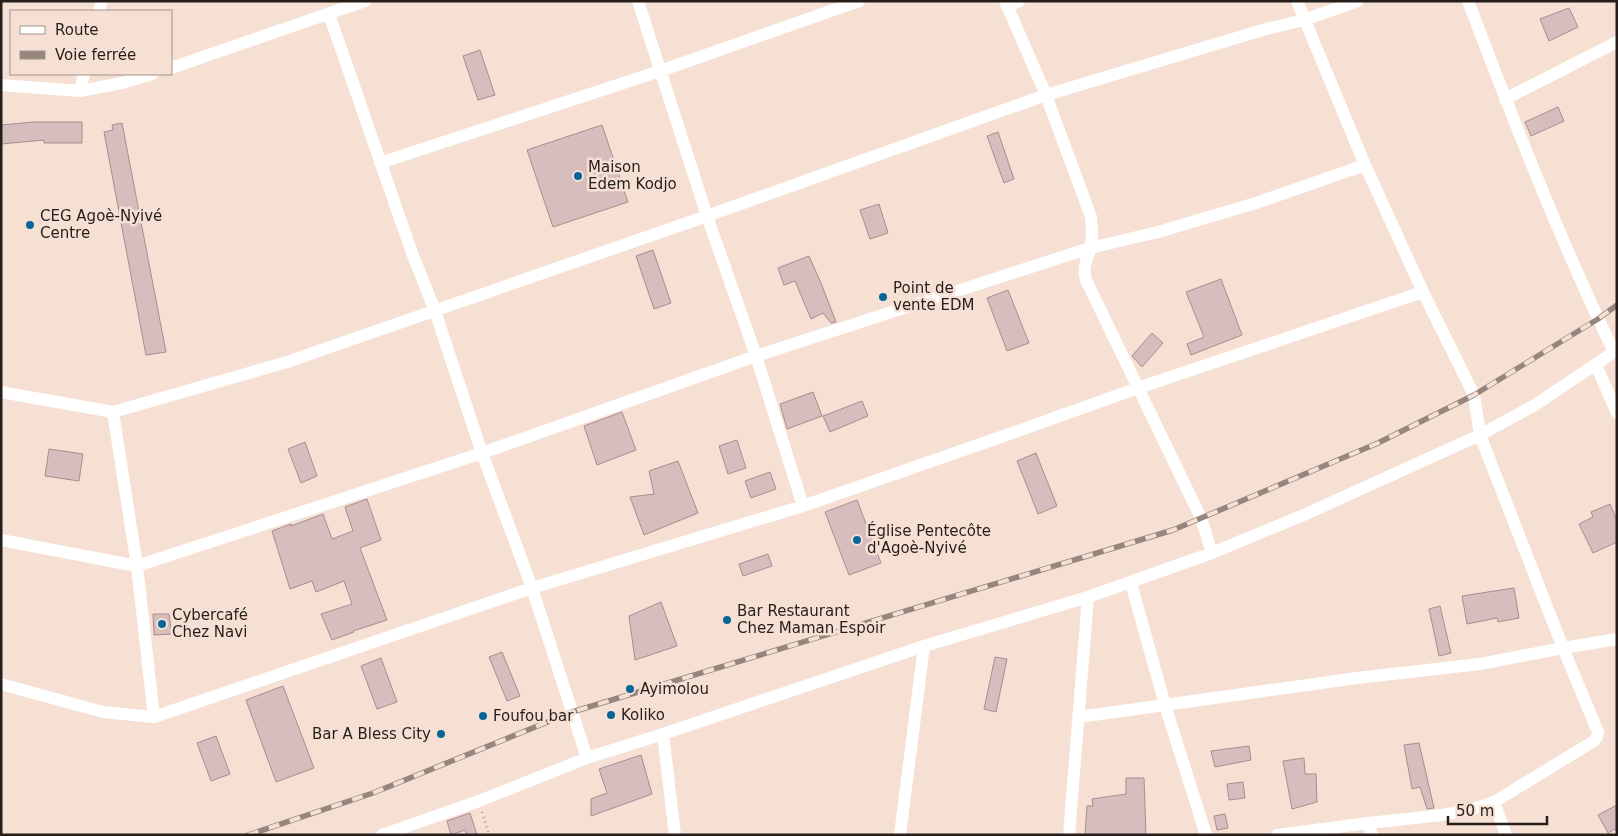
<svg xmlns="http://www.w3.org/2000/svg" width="1618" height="836" font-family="'DejaVu Sans',sans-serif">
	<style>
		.building { fill: #d7bebe; stroke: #a68e8f }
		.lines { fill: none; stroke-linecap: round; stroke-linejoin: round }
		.path { stroke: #aa9990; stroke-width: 2.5; stroke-dasharray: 1 4; stroke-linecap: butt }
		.street { stroke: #fff; stroke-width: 12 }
		.rail-casing { stroke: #95867e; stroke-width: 5.5 }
		.rail { stroke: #f6e0d4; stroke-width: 4; stroke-dasharray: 11; stroke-linecap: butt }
		.poi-dot { fill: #096797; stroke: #f6e0d4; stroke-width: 2 }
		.labels { text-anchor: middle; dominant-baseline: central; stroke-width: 5; stroke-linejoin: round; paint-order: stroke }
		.poi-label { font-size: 15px; fill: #261e1a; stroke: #f6e0d4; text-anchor: start }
	</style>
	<rect width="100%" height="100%" fill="#f6e0d4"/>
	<path class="building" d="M1569 8 1578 27 1549 41 1540 19Z
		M480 50 495 95 478 100 463 56Z
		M1558 107 1564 121 1531 136 1525 122Z
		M34 122H82V143H44V140L1 144V125Z
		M122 123 166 352 146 355 104 132 113 130 112 125Z
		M602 125 628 202 553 227 527 150Z
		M998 132 1014 179 1004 183 987 136Z
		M879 204 888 233 870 239 860 210Z
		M653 250 671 303 654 309 636 256Z
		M809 256 821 283 836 322 831 323 823 313 811 319 795 281 784 285 778 268Z
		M1221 279 1242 335 1191 355 1187 344 1204 337 1186 292Z
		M1008 290 1029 343 1007 351 987 298Z
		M1152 333 1163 343 1142 367 1132 356Z
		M813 392 822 416 787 429 780 404Z
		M862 401 868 416 830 432 823 416Z
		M622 412 636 450 597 465 584 426Z
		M737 440 746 468 728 474 719 446Z
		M305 442 317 476 301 483 288 449Z
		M49 449 83 454 79 481 45 476Z
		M1036 453 1057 506 1038 514 1017 461Z
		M678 461 698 513 644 535 630 497 654 494 649 471Z
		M770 472 776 489 751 498 745 481Z
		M367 499 381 540 360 548 387 620 353 631 354 632 332 640 321 614 352 604 344 581 316 592 312 581 290 589 272 531 291 524V526L323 514 332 539 353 531 345 507Z
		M857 500 881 563 849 575 825 512Z
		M1610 504 1617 521V542L1593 553 1579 524 1593 517 1591 512Z
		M768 554 772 566 743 576 739 564Z
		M1514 588 1519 618 1498 622 1497 618 1467 624 1462 596Z
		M661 602 677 646 635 660 629 616Z
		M1440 606 1451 653 1439 656 1429 609Z
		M153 614H169L172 634 154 635Z
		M502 652 520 696 507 701 489 657Z
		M995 657 1007 659 996 712 984 709Z
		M381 658 397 702 377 709 361 666Z
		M283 686 314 768 276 782 246 700Z
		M216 736 230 774 211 781 197 743Z
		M1419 743 1434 808 1427 809 1420 787 1412 789 1404 745Z
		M1249 746 1251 760 1215 767 1211 751Z
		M641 755 652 794 591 816V799L607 793 599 769Z
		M1304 758 1305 774H1316L1317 802 1292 809 1283 761Z
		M1126 778H1144L1146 835H1085L1087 806H1093L1092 799 1126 794Z
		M1243 782 1245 798 1229 800 1227 784Z
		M1617 805V828L1608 833 1598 815Z
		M470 813 477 835H467L465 830 451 835 447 821Z
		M1225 814 1228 828 1217 830 1214 816Z"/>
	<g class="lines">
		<path class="path" d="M482 812 489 835"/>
		<path class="street" d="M638 1 707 216 756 356 803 506
			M1005 1 1046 95 1091 217C1092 228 1093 238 1090 249 1087 261 1082 267 1086 280L1201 518 1212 553
			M1297 1 1365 165 1423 292 1474 395 1480 435 1563 648 1598 732 1597 737 1594 741 1494 802C1454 817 1410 818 1368 823
			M1468 1C1513 119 1559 238 1614 352
			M1007 7 1019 1
			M99 11 102 1
			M329 14 412 253 435 311 482 453 532 588 587 758
			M171 68 365 1
			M1 85 80 91 122 83 152 74
			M80 91 84 74
			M1505 99 1617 42
			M380 163 660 71 859 1
			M1596 365 1617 413
			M1 392 113 412
			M1 540 137 566 482 453 756 356 1090 248 1158 232 1256 203 1365 165
			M1131 583 1165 705 1206 835
			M1 684 103 712 154 717 532 588 803 506 998 438 1138 388 1423 292
			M154 717 137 566 113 412 287 362 707 216 1046 95 1266 29 1304 20 1358 1
			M1079 717 1357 678 1480 664 1563 648 1617 639
			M663 734 675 835
			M1494 802 1506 835
			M382 835 479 801 587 758 663 734 924 646 1088 597 1212 553 1306 514 1480 435 1535 405 1617 350
			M900 835 924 646
			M1069 835 1088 597
			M1277 835 1368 823 1372 835"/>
		<defs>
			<path id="rail" d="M248 835 373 793 572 712 1173 530 1378 443 1474 395 1598 319 1617 305"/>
		</defs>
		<use href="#rail" class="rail-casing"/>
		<use href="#rail" class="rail"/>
	</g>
	<g class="poi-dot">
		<circle cx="578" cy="176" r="5"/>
		<circle cx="30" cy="225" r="5"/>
		<circle cx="883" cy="297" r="5"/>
		<circle cx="857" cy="540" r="5"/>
		<circle cx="727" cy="620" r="5"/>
		<circle cx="162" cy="624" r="5"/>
		<circle cx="630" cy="689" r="5"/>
		<circle cx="611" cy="715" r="5"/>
		<circle cx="483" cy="716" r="5"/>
		<circle cx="441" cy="734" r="5"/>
	</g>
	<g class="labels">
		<g class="poi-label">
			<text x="588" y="167">Maison<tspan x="588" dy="17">Edem Kodjo</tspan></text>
			<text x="40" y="216">CEG Agoè-Nyivé<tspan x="40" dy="17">Centre</tspan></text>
			<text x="893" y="288">Point de<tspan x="893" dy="17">vente EDM</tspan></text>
			<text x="867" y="531">Église Pentecôte<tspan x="867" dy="17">d'Agoè-Nyivé</tspan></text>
			<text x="737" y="611">Bar Restaurant<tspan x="737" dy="17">Chez Maman Espoir</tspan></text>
			<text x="172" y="615">Cybercafé<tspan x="172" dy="17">Chez Navi</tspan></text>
			<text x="640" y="689">Ayimolou</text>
			<text x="621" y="715">Koliko</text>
			<text x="493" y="716">Foufou bar</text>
			<text x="431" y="734" text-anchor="end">Bar A Bless City</text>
		</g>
	</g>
	<rect width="1618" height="836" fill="none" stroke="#261e1a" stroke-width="5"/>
	<rect x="10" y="10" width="162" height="65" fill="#f6e0d4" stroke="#a3928a"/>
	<rect x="20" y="26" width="25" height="8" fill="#ffffff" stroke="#a3928a"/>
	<text x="55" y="35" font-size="15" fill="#261e1a">Route</text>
	<rect x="20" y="51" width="25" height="8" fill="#95867e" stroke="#a3928a"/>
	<text x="55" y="60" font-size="15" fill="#261e1a">Voie ferrée</text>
	<path d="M1448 816v8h99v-8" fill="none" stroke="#261e1a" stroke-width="2.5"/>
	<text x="1456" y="816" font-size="15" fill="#261e1a" stroke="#f6e0d4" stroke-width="4" paint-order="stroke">50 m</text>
</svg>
